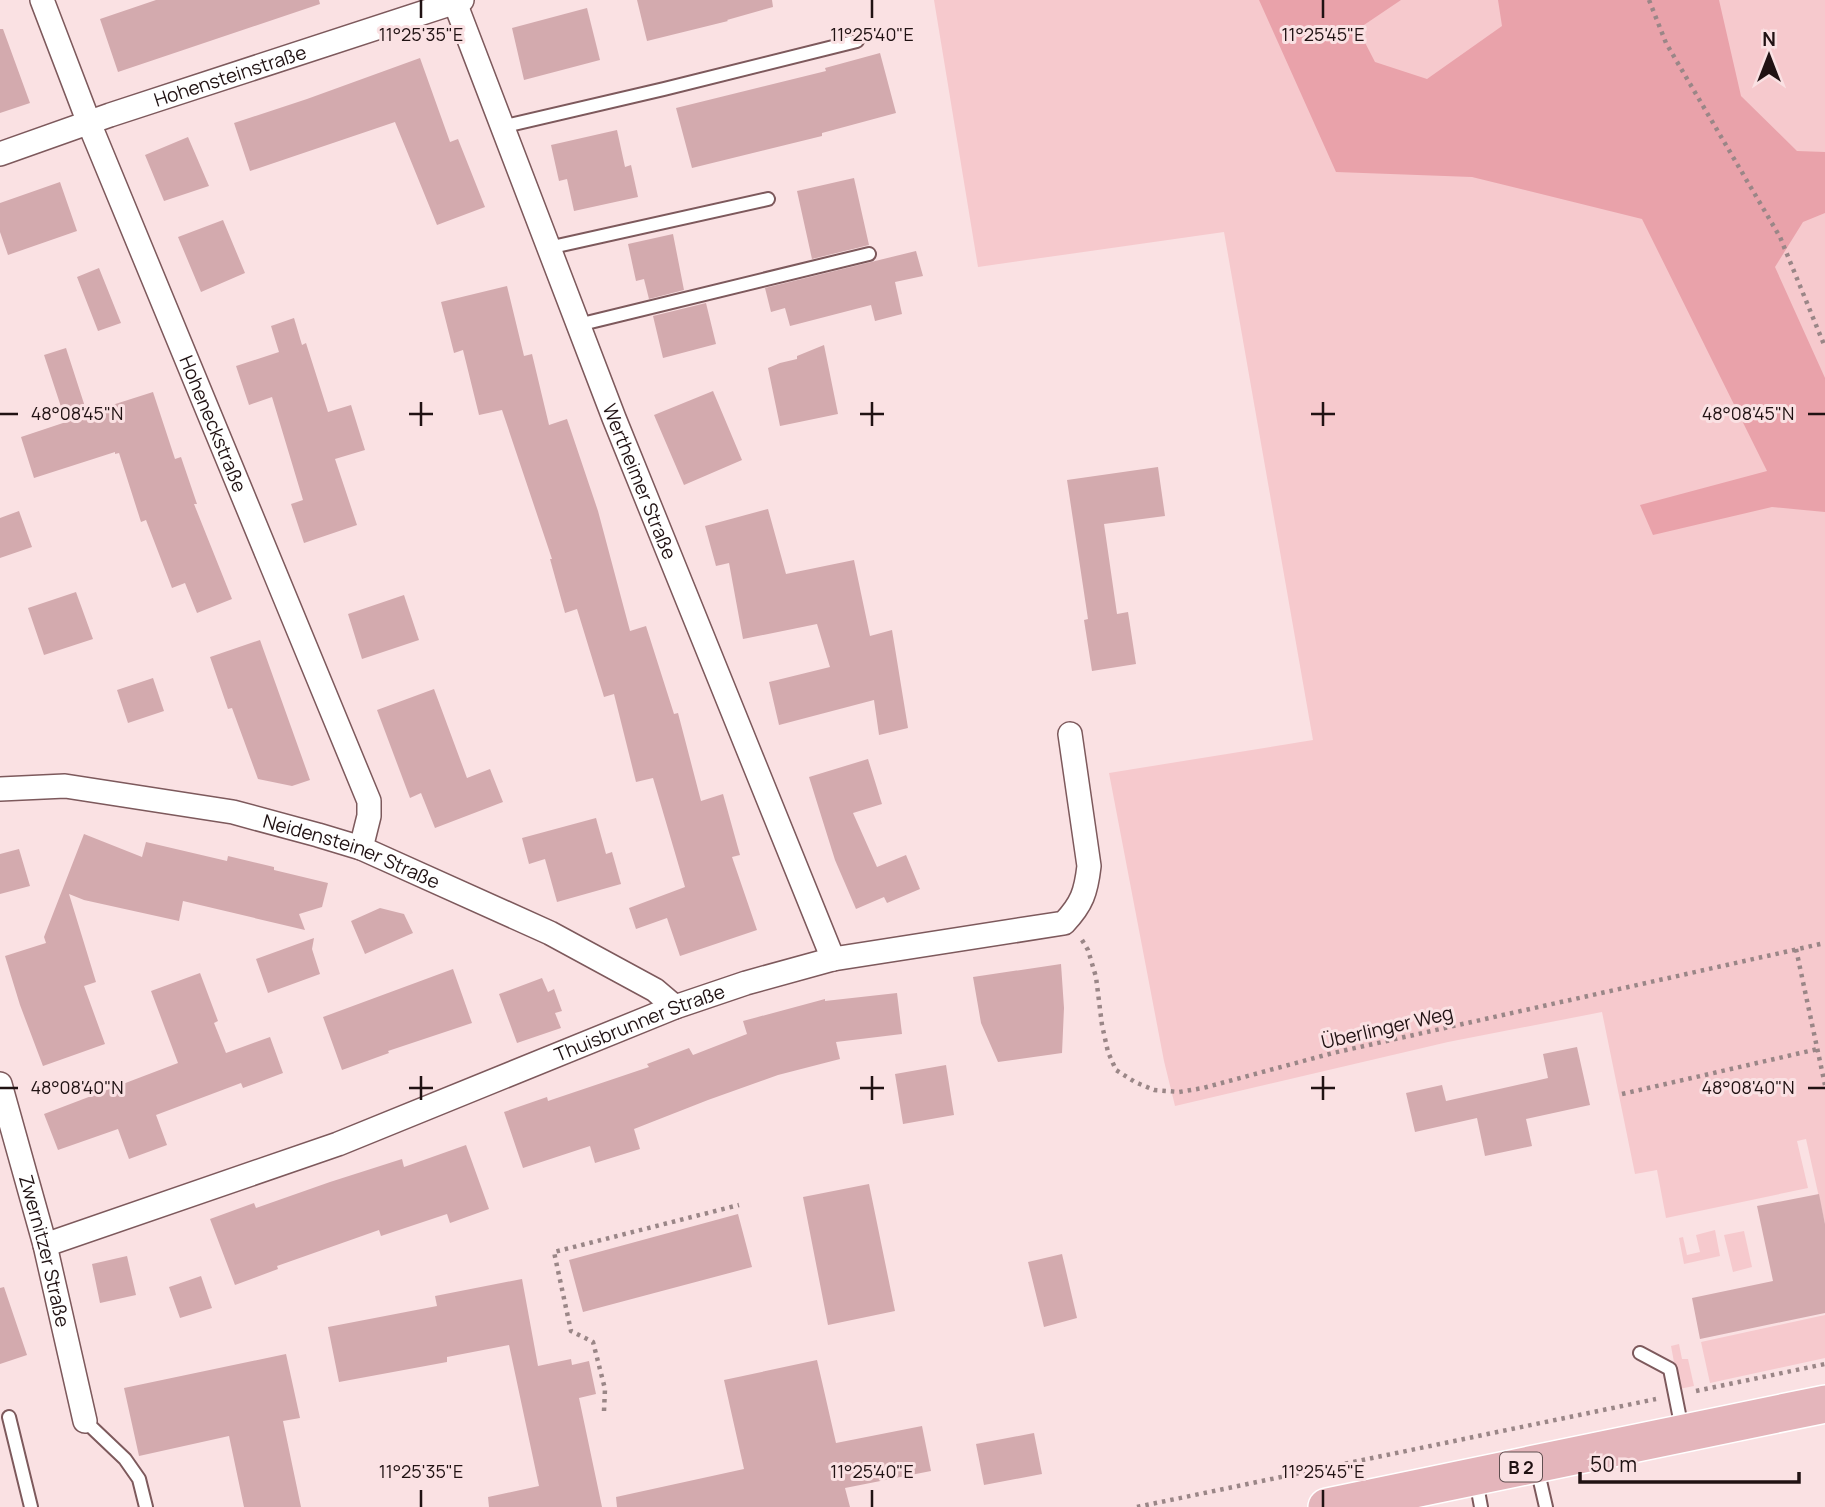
<svg xmlns="http://www.w3.org/2000/svg" width="1825" height="1507" font-family="Manrope,sans-serif">
	<style>
		.green { fill: #f6c9cd }
		.forest { fill: #e9a2aa }
		.building { fill: #d3aaae }
		.lines { fill: none; stroke-linecap: round; stroke-linejoin: round }
		.service-casing { stroke: #7d595c; stroke-width: 16 }
		.minor-casing { stroke: #7d595c; stroke-width: 26 }
		.primary-casing { stroke: #fff; stroke-width: 40 }
		.path { stroke: #9a8687; stroke-width: 4.5; stroke-dasharray: 3.5 5; stroke-linecap: butt }
		.service { stroke: #fff; stroke-width: 12 }
		.minor { stroke: #fff; stroke-width: 23 }
		.primary { stroke: #e4b5bb; stroke-width: 37 }
		.ticks { fill: none; stroke: #201213; stroke-width: 2.5 }
		.labels { text-anchor: middle; dominant-baseline: central; stroke-width: 6; stroke-linejoin: round; paint-order: stroke }
		.shield { fill: #fae1e3; stroke: #615051; stroke-width: 2 }
		.shield-label { font-size: 18px; font-weight: bold; fill: #201213 }
		.street-label { font-size: 19px; fill: #201213; stroke: #fae1e3 }
		.ticks-label { font-size: 18px; text-anchor: middle; fill: #201213; stroke: #fae1e3; stroke-width: 6; stroke-linejoin: round; paint-order: stroke }
	</style>
	<rect width="100%" height="100%" fill="#fae1e3"/>
	<path class="green" d="M934 0H1825V1224L1806 1139 1797 1141 1808 1188 1666 1218 1657 1170 1635 1174 1602 1012 1448 1042 1175 1106 1164 1061 1109 773 1313 740 1224 232 978 267Z
		M1715 1230 1720 1256 1684 1264 1679 1238 1683 1237 1687 1255 1700 1252 1696 1235Z
		M1744 1231 1752 1267 1733 1272 1724 1235Z
		M1825 1315V1358L1710 1383 1701 1342Z
		M1679 1344 1682 1359H1688L1694 1386 1679 1389 1671 1346Z"/>
	<path class="forest" d="M1259 0H1401L1358 29 1375 62 1427 79 1502 26 1498 0H1719L1741 96 1797 151 1825 152V213L1803 222 1775 267 1825 378V512L1772 507 1653 535 1640 505 1767 471 1642 219 1472 177 1336 172Z"/>
	<path class="building" d="M156 0H319L320 4 118 72 100 19Z
		M637 0H772L773 7 727 20 728 21 647 41Z
		M587 8 600 60 524 80 512 28Z
		M0 29H3L30 103 0 113Z
		M880 53 896 113 822 133V136L692 168 676 108 826 71 825 68Z
		M420 58 450 142 458 139 485 207 437 225 395 122 250 171 234 123 307 99Z
		M617 130 625 167 631 165 638 197 574 211 567 179 559 181 551 145Z
		M188 137 209 186 164 201 145 155Z
		M854 178 869 245 812 259 797 191Z
		M60 182 77 231 8 255 0 232V203Z
		M223 220 245 273 201 292 178 237Z
		M673 234 684 290 649 299 644 279 636 281 628 244Z
		M916 251 923 276 895 282 902 314 875 321 871 305 790 326 785 308 771 312 765 288Z
		M99 268 121 323 98 331 77 277Z
		M507 286 524 356 532 354 549 425 567 419 598 511 630 631 646 626 674 714 678 713 701 801 723 794 740 855 732 857 757 930 680 956 667 918 636 929 629 908 685 887 653 778 636 782 614 694 604 697 577 609 565 613 550 559H552L502 410 479 415 463 350 454 353 441 302Z
		M706 303 716 344 663 358 653 316Z
		M294 318 302 345 306 343 328 412 351 405 365 450 335 459 357 525 304 543 291 504 303 500 272 397 249 405 236 366 279 352 271 326Z
		M824 345 838 414 780 426 768 368 780 363 797 359V356Z
		M66 348 87 413 153 392 175 459 181 457 197 504H194L232 599 197 613 185 583 172 588 146 520 141 522 119 453 115 454V452L34 478 21 437 66 422 44 355Z
		M713 391 742 460 684 485 654 415Z
		M1158 467 1165 516 1104 524 1117 614 1128 612 1136 664 1092 671 1084 620 1088 619 1067 480Z
		M768 509 786 574 854 560 870 636 892 630 908 728 879 735 874 700 779 725 769 682 830 667 817 624 743 639 729 563 716 566 705 526Z
		M19 511 32 547 0 558V518Z
		M76 592 93 639 44 655 28 608Z
		M404 595 419 640 362 659 348 614Z
		M260 640 310 780 292 786 258 779 232 708 228 709 210 657Z
		M153 678 164 711 128 723 117 690Z
		M434 689 467 778 490 769 503 802 435 828 421 793 410 798 377 710Z
		M868 759 882 804 853 813 877 867 906 855 920 889 887 903 884 897 856 909 835 860 809 777Z
		M596 818 606 854 612 852 621 884 557 902 545 859 529 864 522 838Z
		M84 834 142 857 146 842 227 861 228 856 274 867V870L328 883 322 907 299 914 305 930 183 901 179 921 84 900 69 894 96 982 84 986 105 1044 43 1066 20 1005 5 956 46 943 44 937Z
		M19 849 30 886 0 894V854Z
		M380 908 404 914 413 933 365 954 351 921Z
		M314 938 312 949 320 974 268 993 256 959Z
		M1061 964 1064 1008 1062 1053 998 1062 981 1023 973 977Z
		M453 969 472 1023 388 1051 389 1053 342 1070 323 1017Z
		M200 973 218 1021 214 1023 226 1053 270 1037 283 1073 243 1088 241 1083 156 1115 167 1145 129 1159 118 1129 58 1150 44 1114 178 1063 151 991Z
		M542 978 548 992 554 989 562 1011 555 1013 561 1028 517 1043 499 994Z
		M897 993 902 1034 836 1042 840 1059 778 1075 708 1100 634 1129 640 1149 595 1163 590 1146 523 1168 504 1112 547 1097 548 1101 649 1067 647 1064 689 1048 693 1055 747 1034 743 1021 825 999V1001Z
		M1577 1047 1590 1105 1526 1119 1532 1146 1485 1156 1477 1118 1415 1132 1406 1093 1442 1085 1446 1101 1548 1078 1543 1054Z
		M946 1065 954 1115 903 1124 895 1074Z
		M466 1145 489 1209 450 1223 447 1214 381 1236 379 1230 277 1266 278 1269 235 1285 210 1219 254 1203 256 1208 330 1182 402 1159 404 1167Z
		M869 1184 895 1311 828 1325 803 1197Z
		M1819 1194 1825 1224V1313L1700 1339 1692 1298 1773 1281 1757 1206Z
		M738 1214 752 1267 583 1312 569 1260Z
		M1062 1254 1077 1318 1044 1327 1028 1262Z
		M127 1256 136 1295 100 1303 92 1264Z
		M201 1276 212 1308 180 1318 169 1287Z
		M522 1279 538 1366 571 1359 572 1365 589 1361 596 1394 579 1398 602 1507H489L488 1497 539 1486 509 1345 447 1357V1362L339 1382 328 1327 437 1306 435 1296Z
		M4 1287 27 1355 0 1364V1288Z
		M286 1354 300 1418 283 1421 301 1507H244L229 1436 139 1456 124 1388Z
		M817 1360 836 1443 922 1426 931 1471 845 1488 850 1507H617L616 1497 744 1469 724 1380Z
		M1034 1433 1042 1474 984 1485 976 1444Z"/>
	<g class="lines">
		<defs>
			<path id="service" d="M501 127 664 89 857 41
				M548 248 768 199
				M578 325 869 254
				M1640 1353 1670 1369 1682 1429
				M9 1417 31 1507
				M85 1421 125 1459 139 1479 146 1507
				M1537 1468 1546 1507
				M1476 1480 1481 1507"/>
			<g id="minor">
				<path id="s1" d="M42 0 89 123 369 801V816L361 848"/>
				<path id="s2" d="M454 0 614 418 833 959"/>
				<path id="s3" d="M0 154 110 115 462 0"/>
				<path id="s4" d="M0 789 65 786 233 812 318 835 361 848 550 933 655 990 675 1007"/>
				<path id="s5" d="M0 1084 45 1245 85 1421"/>
				<path id="s6" d="M45 1245 338 1144 675 1007 746 983 833 959 1064 923C1082 904 1086 892 1089 866L1070 734"/>
			</g>
			<path id="primary" d="M1327 1507 1825 1404"/>
		</defs>
		<use href="#service" class="service-casing"/>
		<use href="#minor" class="minor-casing"/>
		<use href="#primary" class="primary-casing"/>
		<path class="path" d="M1649 0 1666 43 1780 237 1825 347
			M1082 940 1088 950 1096 977 1102 1025 1108 1052 1116 1070 1135 1082 1154 1090 1179 1092 1203 1088 1333 1053 1825 943
			M1796 949 1825 1085
			M1622 1094 1818 1049
			M1696 1391 1825 1364
			M604 1411 605 1389 593 1342 571 1331 554 1252 739 1205
			M1137 1507 1656 1399"/>
		<use href="#service" class="service"/>
		<use href="#minor" class="minor"/>
		<use href="#primary" class="primary"/>
	</g>
	<path class="ticks" d="M421 0V18M872 0V18M1323 0V18M421 402V426M872 402V426M1323 402V426M0 414H18M409 414H433M860 414H884M1311 414H1335M1808 414H1825M421 1076V1100M872 1076V1100M1323 1076V1100M0 1088H18M409 1088H433M860 1088H884M1311 1088H1335M1808 1088H1825M421 1490V1507M872 1490V1507M1323 1490V1507"/>
	<g class="labels">
		<rect class="shield" x="1500" y="1452.5" width="42" height="29" rx="5"/>
		<g class="shield-label">
			<text x="1521" y="1467">B 2</text>
		</g>
		<g class="street-label">
			<text stroke="none"><textPath href="#s3" startOffset="243">Hohensteinstraße</textPath></text>
			<text stroke="none"><textPath href="#s1" startOffset="457">Hoheneckstraße</textPath></text>
			<text stroke="none"><textPath href="#s2" startOffset="516">Wertheimer Straße</textPath></text>
			<text stroke="none"><textPath href="#s4" startOffset="360">Neidensteiner Straße</textPath></text>
			<text stroke="none"><textPath href="#s6" startOffset="635">Thuisbrunner Straße</textPath></text>
			<text transform="translate(1387 1027) rotate(-13)">Überlinger Weg</text>
			<text stroke="none"><textPath href="#s5" startOffset="173">Zwernitzer Straße</textPath></text>
		</g>
	</g>
	<g class="ticks-label">
		<text x="421" y="41">11°25'35"E</text>
		<text x="872" y="41">11°25'40"E</text>
		<text x="1323" y="41">11°25'45"E</text>
		<text x="77" y="420">48°08'45"N</text>
		<text x="1748" y="420">48°08'45"N</text>
		<text x="77" y="1094">48°08'40"N</text>
		<text x="1748" y="1094">48°08'40"N</text>
		<text x="421" y="1478">11°25'35"E</text>
		<text x="872" y="1478">11°25'40"E</text>
		<text x="1323" y="1478">11°25'45"E</text>
	</g>
	<g transform="translate(1769 56)" stroke="#fae1e3" stroke-width="5" paint-order="stroke">
	<path d="M0-5L12 26L0 18L-12 26Z" fill="#201213"/>
	<text y="-10" font-size="19" font-weight="bold" text-anchor="middle" fill="#201213">N</text>
	</g>
	<path d="M1580 1472v10h219v-10" fill="none" stroke="#201213" stroke-width="3.5"/>
	<text x="1590" y="1472" font-size="21" fill="#201213" stroke="#fae1e3" stroke-width="5" paint-order="stroke">50 m</text>
</svg>
